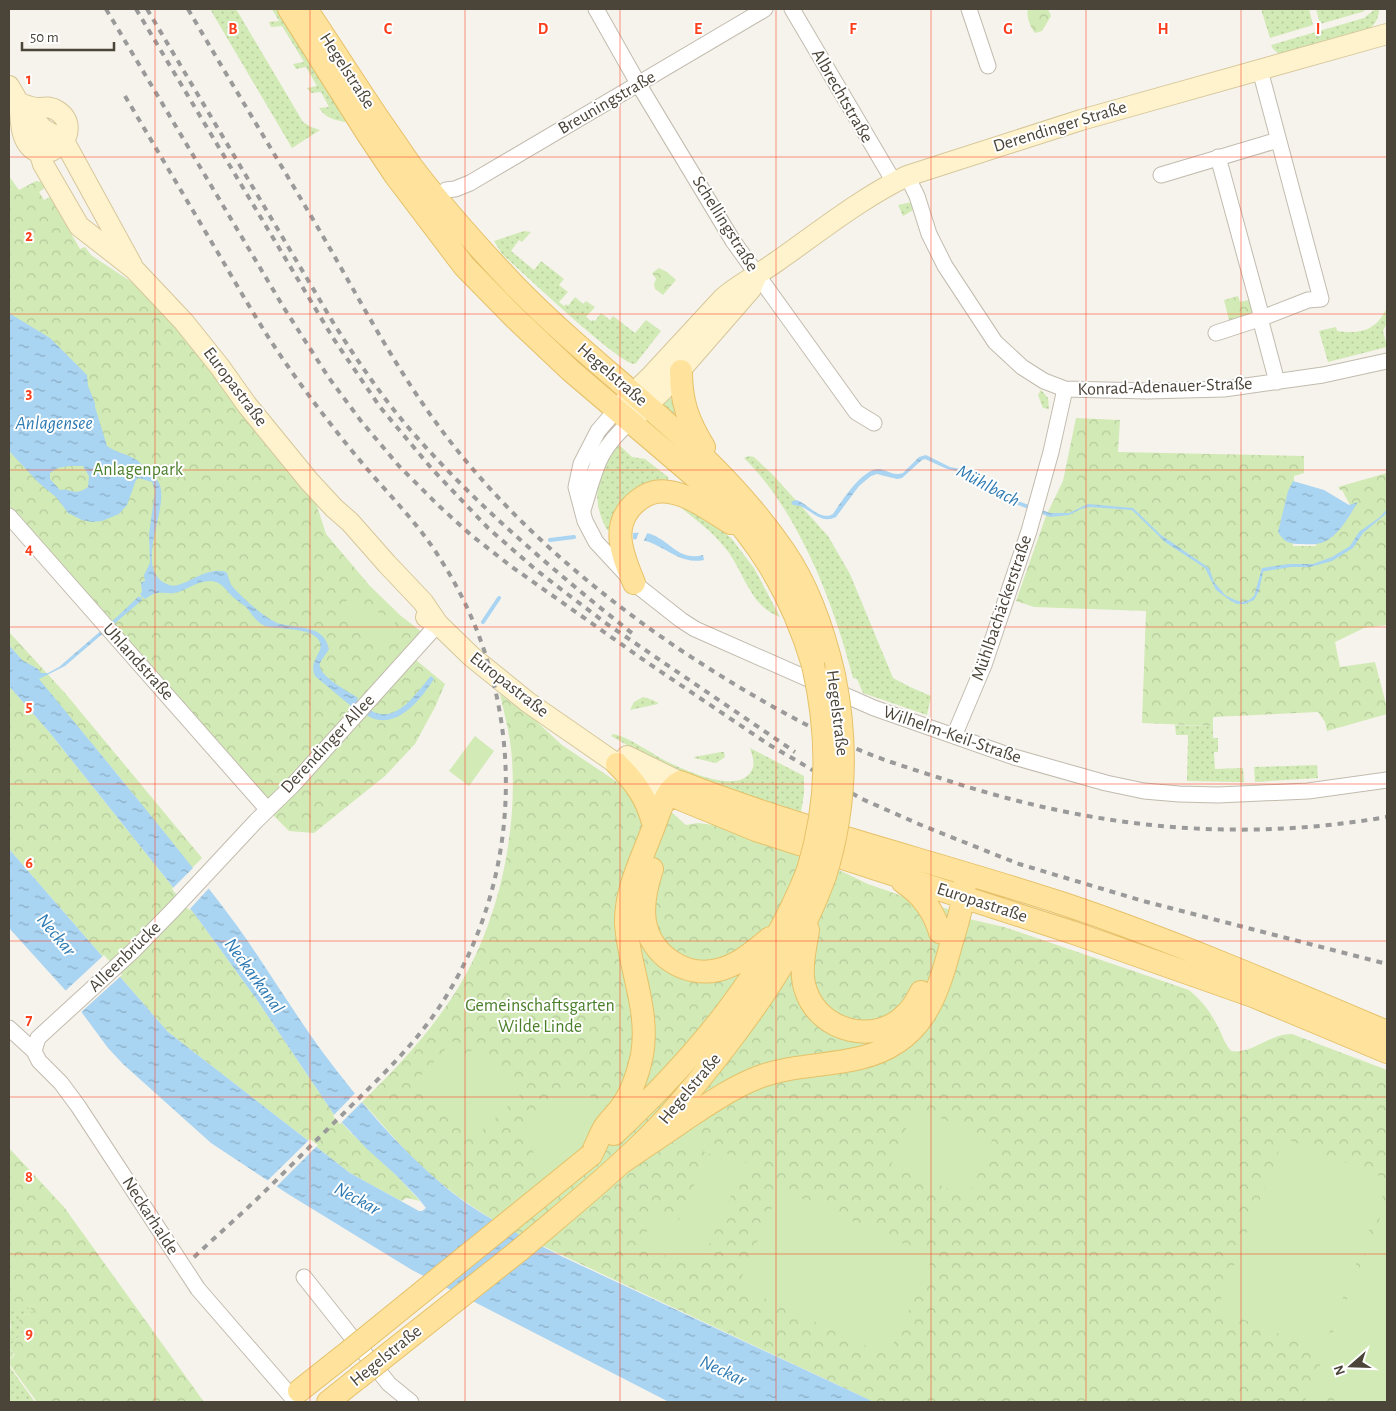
<svg xmlns="http://www.w3.org/2000/svg" width="1396" height="1411" font-family="'Alegreya Sans',sans-serif">
	<style>
		.grass { fill: url(#grass-dots) }
		.forest { fill: url(#forest-crowns) }
		.pitch { fill: #d2eab5 }
		.water { fill: url(#water-ripples); fill-rule: evenodd }
		.pier { fill: #f6f3ec }
		.lines { fill: none; stroke-linecap: round; stroke-linejoin: round }
		.stream { stroke: #a9d4f2; stroke-width: 4 }
		.street-casing { stroke: #c2bbae; stroke-width: 17 }
		.secondary-casing { stroke: #d6c79b; stroke-width: 22 }
		.primary-casing { stroke: #e6c16a; stroke-width: 24 }
		.street { stroke: #fff; stroke-width: 15 }
		.secondary { stroke: #fff3cd; stroke-width: 20 }
		.primary { stroke: #ffe39c; stroke-width: 22 }
		.rail { stroke: #9a9a9a; stroke-width: 4; stroke-dasharray: 6 6; stroke-linecap: butt }
		.primary-bridge-casing { stroke: #e6c16a; stroke-width: 24; stroke-linecap: butt }
		.primary-bridge { stroke: #ffe39c; stroke-width: 22 }
		.grid { fill: none; stroke: #fc3f1d; stroke-width: 1; stroke-opacity: 0.55 }
		.labels { text-anchor: middle; dominant-baseline: central; stroke-width: 4; stroke-linejoin: round; paint-order: stroke }
		.street-label { font-size: 18px; fill: #4b4439; stroke: #fff }
		.park-label { font-size: 18px; fill: #4a7f2a; stroke: #fff }
		.water-label { font-size: 19px; font-style: italic; fill: #2e7ab2; stroke: #fff }
		.grid-label { font-size: 16px; text-anchor: middle; font-weight: bold; fill: #fc3f1d; stroke: #fff; stroke-width: 4; stroke-linejoin: round; paint-order: stroke }
	</style>
	<defs>
		<pattern id="grass-dots" width="8" height="8" patternUnits="userSpaceOnUse" patternTransform="scale(1.25)"><rect width="8" height="8" fill="#d2eab5"/><path d="M2 2h.1M6 6h.1" fill="none" stroke="#b6ca9c" stroke-width="1.8" stroke-linecap="round"/></pattern>
		<pattern id="forest-crowns" width="20" height="18" patternUnits="userSpaceOnUse" patternTransform="scale(1.25)"><rect width="20" height="18" fill="#d2eab5"/><path d="M2 6a3 3 0 1 1 6 0M12 15a3 3 0 1 1 6 0" fill="none" stroke="#b6ca9c"/></pattern>
		<pattern id="water-ripples" width="26" height="14" patternUnits="userSpaceOnUse" patternTransform="scale(1.25)"><rect width="26" height="14" fill="#a9d4f2"/><path d="M2 4q2-2 4 0t4 0M15 11q2-2 4 0t4 0" fill="none" stroke="#8caec5"/></pattern>
	</defs>
	<rect width="100%" height="100%" fill="#f6f3ec"/>
	<path class="grass" d="M210 9H236L303 122 311 127 320 130 292 148Z
		M272 9H280L352 123C339 121 327 120 319 108L329 107 321 92 311 93 307 88 317 86 306 67 296 69 293 64 304 62 282 26 271 27 269 22 279 21Z
		M1261 9H1309L1313 25 1270 38Z
		M1316 9H1367L1362 12 1320 24Z
		M1375 9H1379C1379 20 1374 25 1366 32L1280 55 1273 49 1271 45 1364 18Z
		M912 202 915 209 903 216 898 205Z
		M524 231 531 232 522 242 519 240 511 251 534 270 541 261 564 279 559 285 568 292 559 302 564 306 566 304 568 306 575 297 583 304 586 301 595 307 586 317 591 321 593 320 595 321 601 313 610 320 613 316 635 333 646 320 661 331 636 363 634 364C617 362 521 271 502 254L494 241Z
		M1387 308V323L1383 331 1387 347 1328 362 1319 331 1336 327 1337 331C1362 334 1375 331 1387 308Z
		M1041 390 1048 398 1049 409 1043 408 1038 395Z
		M667 397 673 400 687 427 661 406Z
		M617 443 632 457 645 459 668 477 670 486 612 531 607 530C589 497 598 472 617 443Z
		M749 456 754 457 774 476 828 536 850 574 893 678 910 687 931 696 927 715 863 693 857 679 853 678C834 604 799 512 744 458Z
		M685 501 731 538 754 568 780 617C750 607 744 571 726 549 713 532 696 520 680 507Z
		M643 697 653 700 658 703V704L630 710 634 702Z
		M1175 725 1213 726V738H1218V752H1214L1215 769 1243 768 1244 782 1187 781 1188 735H1176Z
		M613 734C627 736 651 753 664 760 682 769 735 794 750 773 756 766 753 757 750 748L804 776V794L801 812 724 789 664 766 611 736Z
		M721 752H724L725 757 716 763 694 758V757Z
		M1317 765 1318 778 1255 782 1254 767Z
		M22 1306 29 1307 33 1311V1314L21 1315 19 1321 26 1329 9 1347 14 1355 9 1359V1332L11 1328 9 1312Z
		M9 1366 35 1402H9Z"/>
	<path class="forest" d="M1028 9H1048L1051 16 1042 31 1035 33C1030 27 1026 16 1028 9Z
		M9 176 19 190 36 181 41 182 45 188 39 192 44 200 50 197 80 249 85 247 91 255 139 287 204 346 309 481 326 534 370 586 401 616 427 636 410 655 445 684 435 707 415 744 385 776 314 833 289 831 267 809 9 516Z
		M659 268 667 272 676 280 663 295 655 289 654 284 656 279 652 273Z
		M1238 296 1240 302 1253 299 1256 313 1229 320 1224 300Z
		M1076 418 1120 420 1118 452 1304 456V473L1294 476 1293 546H1316V504L1350 505 1342 490H1340L1338 487 1387 473V625L1364 628 1335 642 1340 667 1375 662 1387 708V714L1327 731 1325 722 1318 712 1213 717V726L1142 723 1146 611 1034 607 1016 601 1046 516 1063 481Z
		M9 632 65 693 202 858 192 868 118 775 9 645Z
		M9 686 50 733 196 916 255 997 333 1113 351 1133 397 1176 420 1201 407 1198 401 1201 350 1173 168 1032 9 849Z
		M500 694 536 721 562 745 629 790 668 809 686 825 698 823 714 825 843 872 868 884 908 898 945 908 969 919 1004 927 1189 990C1201 1000 1210 1011 1217 1025 1222 1034 1224 1043 1231 1051 1251 1055 1271 1033 1292 1034L1387 1070V1402H874L515 1233C481 1213 448 1192 419 1164 399 1145 381 1122 362 1102 401 1064 438 1024 465 976 501 912 519 823 511 749 509 731 504 712 500 694Z
		M9 1148 64 1207 204 1402H37L9 1364V1360L15 1355 9 1347 26 1329 19 1321V1317L21 1315 32 1314 33 1311 29 1307 25 1309 22 1307 9 1312V1315Z"/>
	<path class="pitch" d="M346 601H352L355 603 349 617 344 613 342 605Z
		M357 603 396 620 387 642 347 624Z
		M475 736 494 751 469 786 449 771Z
		M453 1041 467 1055 476 1046 522 1093 475 1137 418 1079Z
		M563 1089 585 1093 619 1114 642 1118 602 1155 553 1195 541 1180 546 1177 537 1163 524 1125Z
		M915 1107 992 1140 969 1197 891 1165Z
		M690 1136 751 1165 748 1172 686 1143Z
		M1284 1138 1387 1179V1185L1322 1351 1217 1309Z
		M707 1155 742 1170 698 1270 641 1245 656 1210 679 1220Z
		M780 1189 933 1257 888 1356 738 1286Z
		M1387 1201V1402H1335L1333 1397 1328 1394 1324 1402H1307L1305 1401Z"/>
	<path class="water" d="M9 313 50 338 87 375 88 386 95 403V407L107 446C116 453 129 454 138 461 142 464 144 469 148 472 153 476 156 477 159 483 171 508 130 571 169 585 183 590 205 565 226 572 229 576 229 582 232 586 237 592 257 611 264 615 268 618 273 621 277 623 297 629 324 624 329 649 326 654 322 659 320 663 316 675 349 692 358 698L357 700C363 704 369 710 376 713 400 721 418 690 431 676L434 679C422 697 399 729 372 718 365 715 359 709 353 704L351 706 315 676C307 658 329 651 317 638 306 627 279 630 265 626 256 622 252 614 246 607 242 604 238 601 234 598 226 591 222 581 210 581 196 581 186 591 174 593 169 594 163 592 158 593 154 593 148 597 145 599L143 597 141 599 142 600 65 666 39 679C105 760 173 840 235 923 266 966 293 1012 324 1054 359 1101 399 1148 444 1186 480 1216 522 1236 563 1257L874 1402H669L412 1270 288 1194 211 1143 123 1064 108 1048 66 991 9 928V849L168 1032 350 1173 419 1211H422L426 1208 418 1198 397 1176 367 1149 333 1113 255 997 196 916 50 733 9 686V645L22 660 38 669 41 673H48L59 667 118 616 139 596 140 598 142 596 140 594 142 592 141 582 145 581 144 575 150 563 149 534 155 491 152 482 139 478 136 480 127 505 119 514 102 521 92 522 82 520 68 513 57 498 39 483 9 451ZM69 466H83L89 476 88 487C74 497 73 488 60 490L50 479V473L58 468Z
		M926 455 950 467 975 472 985 485 999 494 1050 513H1069L1088 504 1133 508 1161 535 1209 568 1214 582 1225 595 1235 600 1242 602 1249 600 1254 596 1262 568 1289 564H1313L1332 557 1350 546 1359 532 1380 517 1387 509V513L1363 533 1353 548 1332 561 1310 567H1291L1265 571 1263 572 1259 591 1254 600 1245 604H1237L1231 601 1216 590 1205 568 1165 542 1132 510 1090 507 1081 509 1069 515 1050 517 1002 499 985 489 978 479 972 474 947 469 925 459 922 460 902 478 897 479 877 474 871 476 859 486 836 517C818 526 810 505 793 505L791 502 796 500 799 501C809 506 822 521 833 514 841 502 863 467 880 469 889 471 893 476 903 473L919 457Z
		M1293 481 1324 490 1349 505 1358 502C1349 516 1338 538 1321 543 1315 545 1307 544 1301 544 1289 544 1284 542 1278 532L1288 491Z
		M633 533C639 533 646 532 653 535 672 543 679 561 703 555L704 560C685 564 672 553 656 545 649 541 641 540 633 539Z"/>
	<path class="pier" d="M640 530 648 531 643 543 635 542Z
		M194 867 210 887 189 910 172 889Z
		M104 955 122 975 79 1014 63 993Z
		M357 1091 364 1100 340 1124 333 1116Z
		M310 1139 318 1145 275 1188 266 1182Z"/>
	<g class="lines">
		<path class="stream" d="M550 540 574 537
			M483 622 499 598"/>
		<defs>
			<path id="street" d="M596 9 639 85 733 241 856 412 874 423
				M792 9 894 182
				M969 9 988 66
				M1218 157 1262 318
				M1161 175 1278 140
				M907 176 917 196 929 234 945 266 995 342 1022 367 1044 381 1065 389 1147 391 1224 389 1323 375 1387 361
				M446 190 455 189 470 183 765 9
				M1260 318 1277 382
				M1216 333 1262 318 1308 300 1321 299 1260 70
				M616 410 598 431 581 464 576 487 585 521 596 542 634 583 681 620 695 629 874 708 1014 757 1106 783 1144 791 1179 794 1218 795 1308 791 1387 780
				M583 510C596 469 596 452 630 422
				M9 516 267 809
				M954 736 984 665 1029 531 1051 452 1065 389
				M9 1028 34 1051 39 1061 61 1083 78 1106 198 1289 296 1402
				M34 1051 38 1038 133 951 174 909 256 821 293 785 438 624
				M304 1277 389 1384 411 1402"/>
			<path id="secondary" d="M9 86 19 103 43 129 64 141 132 265
				M19 103C25 105 32 108 38 108 45 108 50 106 56 110 89 130 44 173 26 141 20 131 21 115 19 103Z
				M43 129 39 151 43 164 79 226 134 269 184 322 220 367 247 405 309 481 334 508 350 522 387 564 423 602 438 624
				M616 410 650 377 723 298C739 284 758 275 776 262 819 232 861 198 907 176L1081 120 1387 34
				M630 422 664 389 751 289 756 277
				M426 617 438 624 472 657 529 703 617 764 668 794
				M627 756 680 782"/>
			<path id="primary" d="M289 9 367 133 395 175 464 266 515 318 570 370 700 481C756 535 791 591 813 665
				M306 9C331 46 355 84 380 121 391 136 401 152 412 167 443 208 478 247 514 285 602 376 712 445 784 551 809 587 824 632 834 675
				M681 371C681 402 688 421 704 447
				M634 583C622 554 608 522 640 499 648 493 658 490 669 492 691 495 712 512 731 523
				M617 764C637 784 647 799 654 826
				M680 782C805 831 937 862 1064 904 1174 941 1281 987 1387 1032
				M668 794 756 830 1071 932 1253 996 1387 1052
				M652 869C646 887 642 904 645 922 651 955 685 978 718 970 739 965 754 951 770 938
				M903 882C922 895 933 910 940 932
				M808 930C805 949 799 973 806 991 820 1032 876 1046 906 1014 913 1008 917 1000 921 992
				M614 1134C694 1059 768 973 808 870
				M591 1155C596 1146 599 1137 604 1128 608 1122 614 1116 619 1110 631 1095 638 1074 642 1055 650 1010 629 968 626 924 625 893 640 862 651 834 658 817 663 795 677 784
				M624 1161C645 1146 666 1133 687 1118 710 1103 733 1087 759 1077 791 1065 827 1066 860 1058 923 1043 937 997 952 941 958 922 964 902 965 882
				M521 1249C561 1215 601 1183 639 1146 671 1116 699 1081 726 1046 766 994 803 938 825 876
				M299 1391 342 1357
				M328 1402 358 1378"/>
		</defs>
		<use href="#street" class="street-casing"/>
		<use href="#secondary" class="secondary-casing"/>
		<use href="#primary" class="primary-casing"/>
		<use href="#street" class="street"/>
		<use href="#secondary" class="secondary"/>
		<use href="#primary" class="primary"/>
		<path class="rail" d="M106 9 284 308 329 378 361 421 399 466 439 506 471 535 512 567 648 663 768 744 862 799 921 825 1019 864 1143 901 1387 964
			M136 9 333 338 380 407 432 469 488 528 535 569 562 590 607 624 795 752
			M147 9 334 324C357 360 380 394 407 426 474 504 554 571 633 634
			M188 9C234 88 282 166 328 245 367 313 404 383 453 445 516 525 595 592 679 649 738 688 799 724 864 752 891 763 919 771 946 780 1093 828 1234 843 1387 817
			M125 96C157 150 189 204 221 258 242 294 263 331 287 365 312 401 340 437 368 470 393 499 419 525 439 557 527 692 529 871 440 1006 413 1047 377 1080 342 1115 314 1142 286 1171 258 1198 236 1219 213 1239 191 1260"/>
		<defs>
			<path id="primary-bridge" d="M808 870C829 801 829 735 813 665
				M825 876C846 809 848 743 834 675
				M342 1357 591 1155
				M358 1378 521 1249"/>
		</defs>
		<use href="#primary-bridge" class="primary-bridge-casing"/>
		<use href="#primary-bridge" class="primary-bridge"/>
	</g>
	<path class="grid" d="M155 9V1402M310 9V1402M465 9V1402M620 9V1402M776 9V1402M931 9V1402M1086 9V1402M1241 9V1402M9 157H1387M9 314H1387M9 470H1387M9 627H1387M9 784H1387M9 941H1387M9 1097H1387M9 1254H1387"/>
	<g class="labels">
		<g class="street-label">
			<text transform="translate(347 71) rotate(57)">Hegelstraße</text>
			<text transform="translate(842 96) rotate(60)">Albrechtstraße</text>
			<text transform="translate(607 103) rotate(-30)">Breuningstraße</text>
			<text transform="translate(1060 127) rotate(-17)">Derendinger Straße</text>
			<text transform="translate(725 224) rotate(58)">Schellingstraße</text>
			<text transform="translate(612 375) rotate(41)">Hegelstraße</text>
			<text transform="translate(235 387) rotate(53)">Europastraße</text>
			<text transform="translate(1165 387) rotate(-2)">Konrad-Adenauer-Straße</text>
			<text transform="translate(1002 608) rotate(-71)">Mühlbachäckerstraße</text>
			<text transform="translate(138 662) rotate(48)">Uhlandstraße</text>
			<text transform="translate(509 685) rotate(38)">Europastraße</text>
			<text transform="translate(837 713) rotate(83)">Hegelstraße</text>
			<text transform="translate(952 735) rotate(19)">Wilhelm-Keil-Straße</text>
			<text transform="translate(328 744) rotate(-47)">Derendinger Allee</text>
			<text transform="translate(982 903) rotate(18)">Europastraße</text>
			<text transform="translate(125 957) rotate(-44)">Alleenbrücke</text>
			<text transform="translate(690 1089) rotate(-50)">Hegelstraße</text>
			<text transform="translate(150 1216) rotate(57)">Neckarhalde</text>
			<text transform="translate(386 1356) rotate(-39)">Hegelstraße</text>
		</g>
		<g class="park-label">
			<text x="138" y="470">Anlagenpark</text>
			<text x="540" y="1006">Gemeinschaftsgarten<tspan x="540" dy="21">Wilde Linde</tspan></text>
		</g>
		<g class="water-label">
			<text x="54" y="423">Anlagensee</text>
			<text transform="translate(988 486) rotate(28)">Mühlbach</text>
			<text transform="translate(56 935) rotate(50)">Neckar</text>
			<text transform="translate(254 976) rotate(54)">Neckarkanal</text>
			<text transform="translate(357 1199) rotate(29)">Neckar</text>
			<text transform="translate(723 1371) rotate(25)">Neckar</text>
		</g>
	</g>
	<g class="grid-label">
		<text x="233" y="34">B</text>
		<text x="388" y="34">C</text>
		<text x="543" y="34">D</text>
		<text x="698" y="34">E</text>
		<text x="853" y="34">F</text>
		<text x="1008" y="34">G</text>
		<text x="1163" y="34">H</text>
		<text x="1318" y="34">I</text>
		<text x="29" y="84">1</text>
		<text x="29" y="241">2</text>
		<text x="29" y="398">3</text>
		<text x="29" y="554">4</text>
		<text x="29" y="711">5</text>
		<text x="29" y="868">6</text>
		<text x="29" y="1025">7</text>
		<text x="29" y="1182">8</text>
		<text x="29" y="1338">9</text>
	</g>
	<rect width="1396" height="1411" fill="none" stroke="#4b4439" stroke-width="20"/>
	<g transform="translate(1351 1366) rotate(250)" stroke="#ffffff" stroke-width="4" paint-order="stroke">
	<path d="M0-4L9 19L0 12L-9 19Z" fill="#4b4439"/>
	<text y="-8" font-size="14" font-weight="bold" text-anchor="middle" fill="#4b4439">N</text>
	</g>
	<path d="M22 42v8h92v-8" fill="none" stroke="#4b4439" stroke-width="2.5"/>
	<text x="30" y="42" font-size="15" fill="#4b4439" stroke="#ffffff" stroke-width="4" paint-order="stroke">50 m</text>
</svg>
